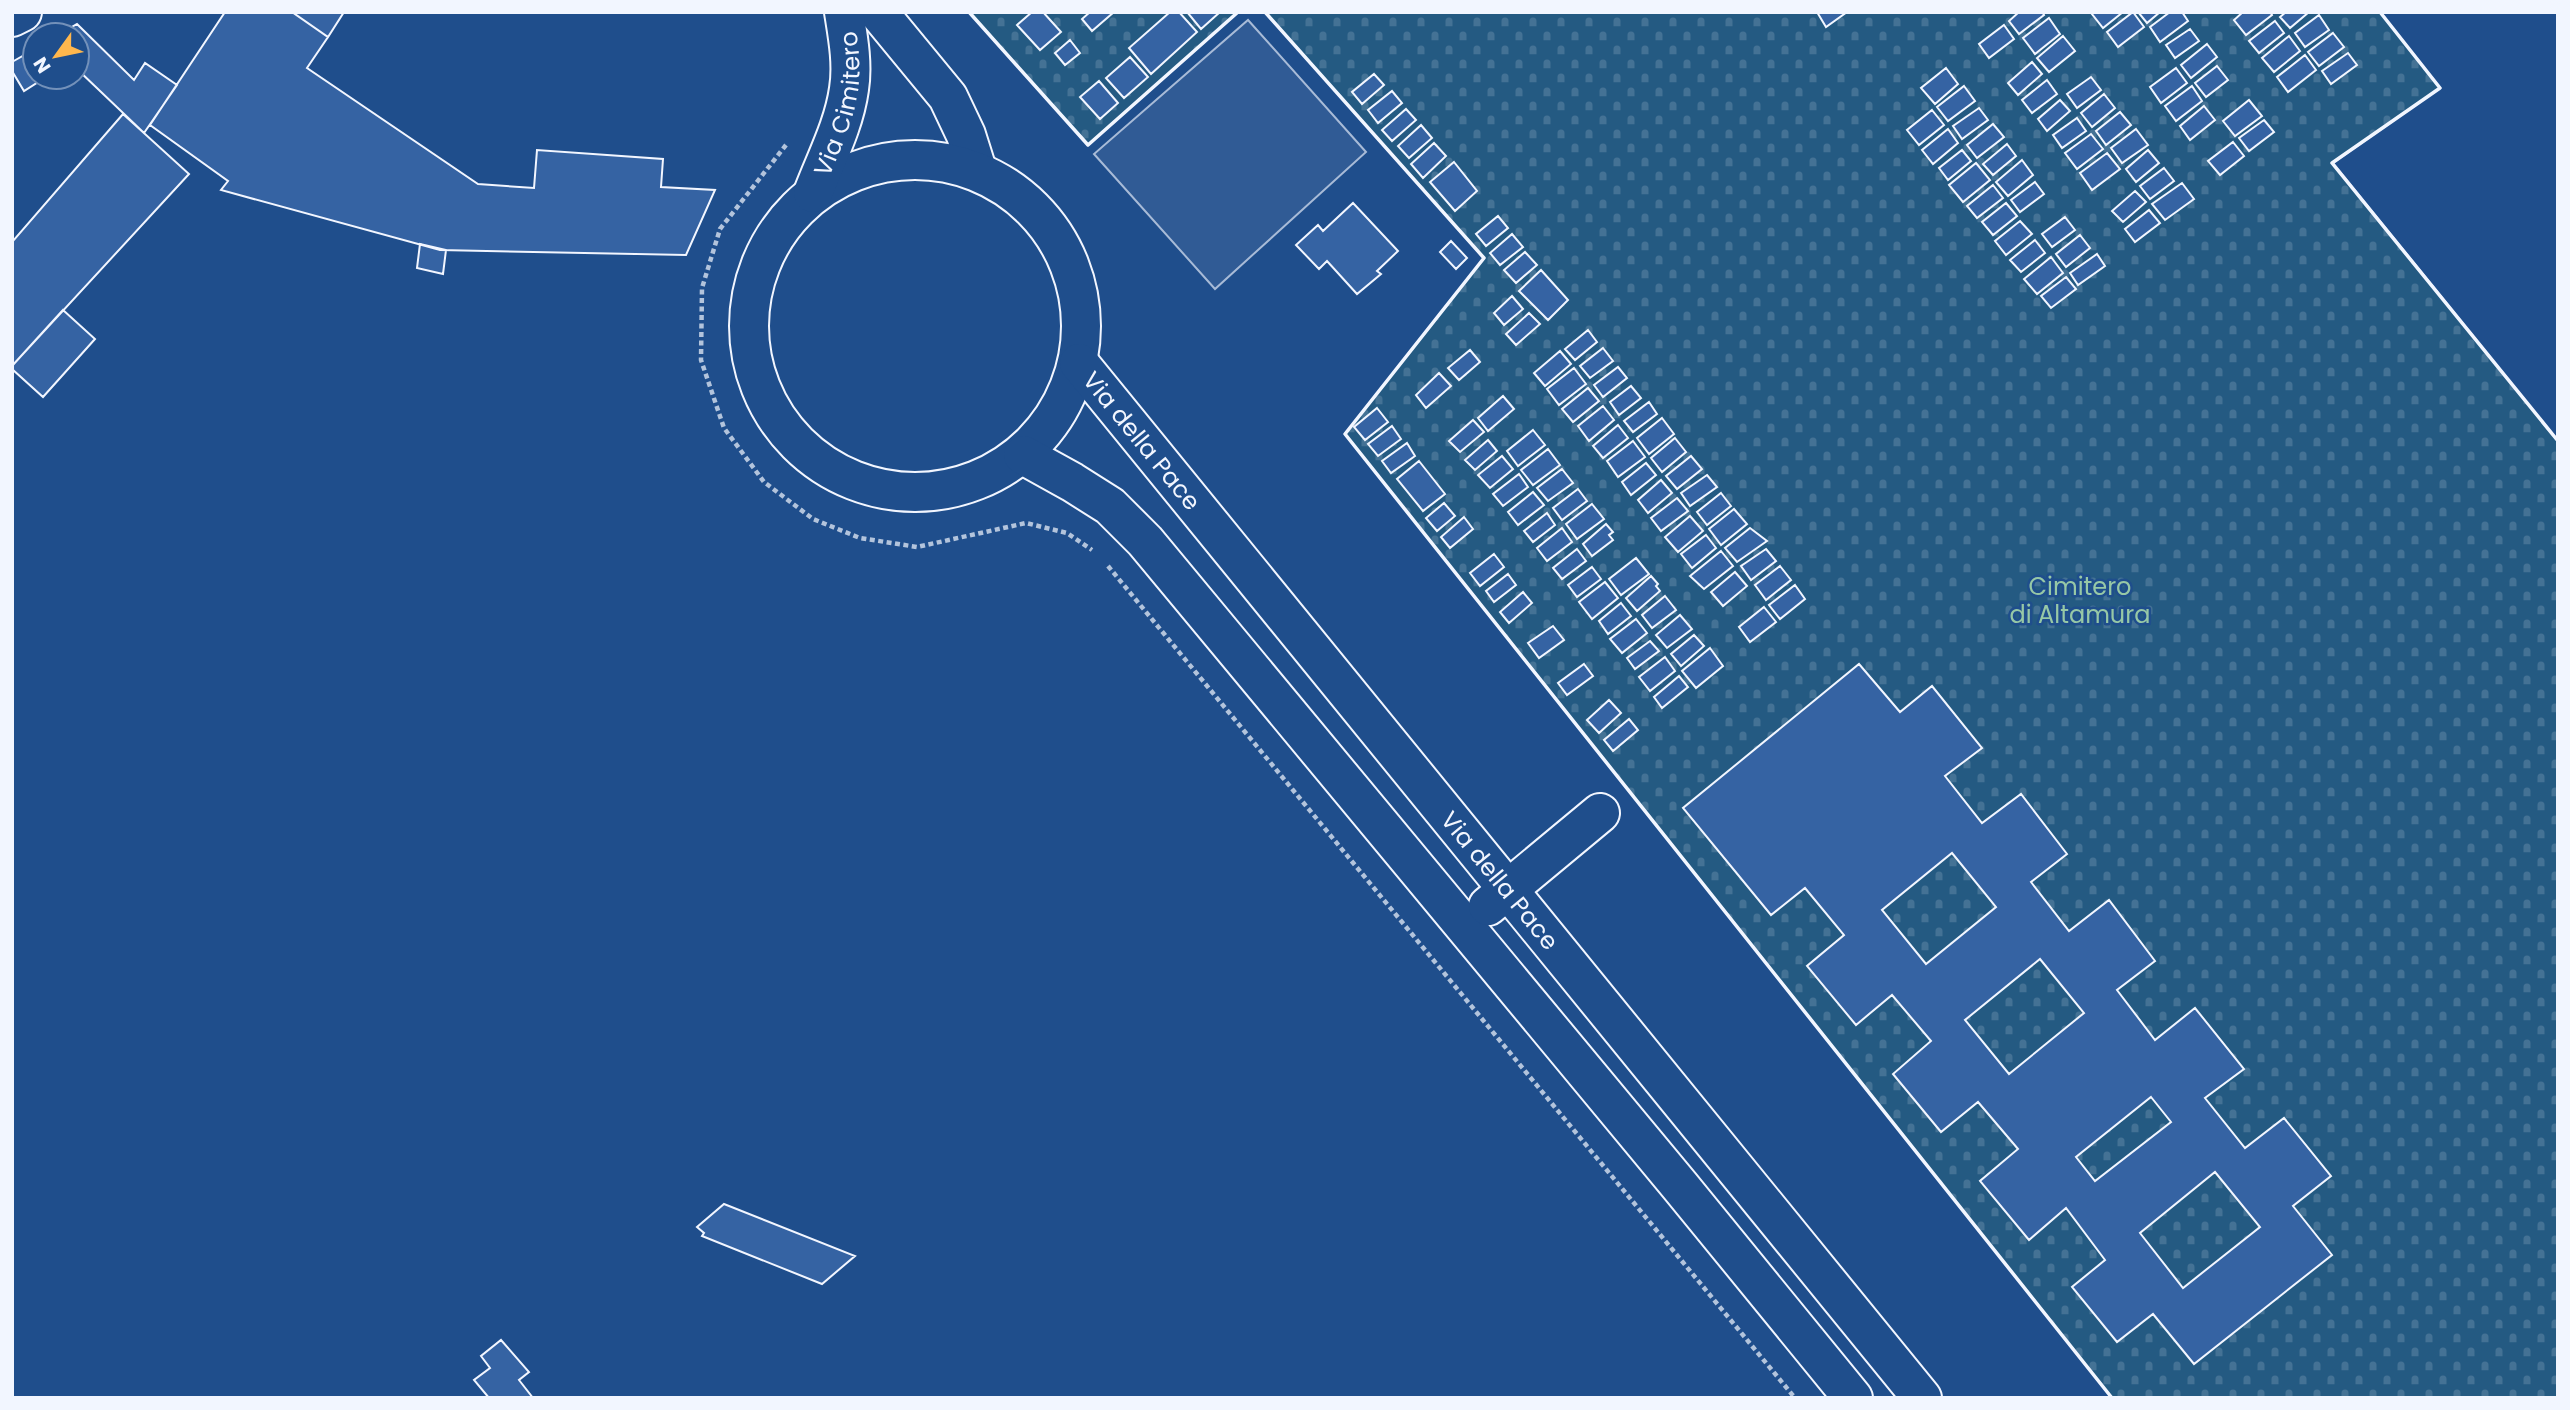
<svg xmlns="http://www.w3.org/2000/svg" width="2570" height="1410" font-family="Poppins,sans-serif">
	<style>
		.cemetery { fill: url(#cemetery-stones); stroke: #a8bbd7; stroke-width: 2 }
		.parking { fill: #305b95; stroke: #a8bbd7; stroke-width: 2 }
		.building { fill: #3563a3; stroke: #f2f6ff; stroke-width: 2; fill-rule: evenodd }
		.lines { fill: none; stroke-linecap: round; stroke-linejoin: round }
		.minor-casing { stroke: #f2f6ff; stroke-width: 42 }
		.path { stroke: #b3c4dc; stroke-width: 4.5; stroke-dasharray: 5 3.5; stroke-linecap: butt }
		.minor { stroke: #1f4e8c; stroke-width: 38 }
		.wall { stroke: #f2f6ff; stroke-width: 3.5 }
		.labels { text-anchor: middle; dominant-baseline: central; stroke-width: 5; stroke-linejoin: round; paint-order: stroke }
		.street-label { font-size: 24px; fill: #f2f6ff; stroke: #1f4e8c }
		.park-label { font-size: 24px; fill: #97c8a6; stroke: #1f4e8c }
	</style>
	<defs>
		<pattern id="cemetery-stones" width="16" height="16" patternUnits="userSpaceOnUse" patternTransform="scale(1.75)"><rect width="16" height="16" fill="#245a82"/><path d="M2 7V4a2 2 0 0 1 4 0v3zM10 15v-3a2 2 0 0 1 4 0v3z" fill="#447295"/></pattern>
	</defs>
	<rect width="100%" height="100%" fill="#1f4e8c"/>
	<path class="cemetery" d="M969 12H1238L1088 145Z
		M1265 12H2380L2440 88 2333 163 2558 441V1398H2112L1345 434 1484 258Z"/>
	<path class="parking" d="M1248 20 1366 152 1215 289 1094 154Z"/>
	<path class="building" d="M225 12H292L328 37 307 68 478 184 534 188 537 150 663 159 661 187 715 190 686 255 440 250 221 190 228 181 150 125Z
		M292 12H344L328 37Z
		M1032 12H1043L1061 32 1040 50 1017 25Z
		M1090 12H1114L1092 31 1082 19Z
		M1170 12H1179L1197 32 1151 74 1129 48Z
		M1187 12H1220L1201 29Z
		M1817 12H1847L1826 27Z
		M2019 12H2042L2044 15 2019 34 2009 21Z
		M2094 12H2123L2103 28 2092 14Z
		M2133 12 2144 27 2118 47 2107 32Z
		M2138 12H2160L2147 23Z
		M2170 12H2182L2188 21 2160 42 2150 27Z
		M2243 12H2270L2272 15 2246 35 2234 20Z
		M2286 12H2309L2290 28 2280 17Z
		M2319 15 2329 30 2305 47 2295 33Z
		M2049 18 2060 34 2035 54 2023 38Z
		M2275 21 2284 33 2259 53 2249 41Z
		M77 24 134 80 145 63 177 85 144 133 77 69V35H58Z
		M2004 25 2014 39 1989 58 1979 44Z
		M2190 29 2199 41 2175 58 2166 45Z
		M2333 33 2344 47 2319 66 2308 52Z
		M2063 36 2075 51 2049 72 2037 58Z
		M2289 36 2300 51 2274 72 2262 58Z
		M1070 40 1080 53 1065 65 1055 53Z
		M2207 44 2217 57 2191 78 2181 65Z
		M35 49V77H46L24 91 12 71V62Z
		M2348 53 2357 65 2331 84 2322 71Z
		M2305 55 2316 70 2288 92 2277 77Z
		M1130 57 1148 77 1124 98 1106 78Z
		M2032 62 2042 74 2018 95 2008 83Z
		M2217 66 2228 80 2206 97 2195 83Z
		M1946 68 1958 84 1935 104 1921 88Z
		M2176 68 2187 83 2161 103 2150 87Z
		M1374 74 1384 85 1362 104 1352 92Z
		M2091 77 2101 90 2077 108 2067 94Z
		M2047 80 2057 94 2032 113 2022 100Z
		M1099 81 1118 103 1100 119 1080 97Z
		M1964 86 1975 101 1948 121 1937 107Z
		M2192 86 2202 101 2176 121 2165 106Z
		M1392 91 1402 103 1378 123 1368 110Z
		M2104 94 2115 108 2092 127 2081 113Z
		M2060 100 2070 111 2047 131 2038 119Z
		M2249 100 2262 116 2235 136 2223 121Z
		M2204 106 2215 120 2190 140 2180 126Z
		M1979 108 1988 120 1962 139 1953 126Z
		M1406 109 1416 120 1392 141 1382 130Z
		M1932 110 1944 125 1919 145 1907 130Z
		M2120 112 2131 125 2106 145 2096 131Z
		M123 114 189 174 12 366V242Z
		M2077 118 2086 131 2062 148 2053 135Z
		M2264 120 2274 132 2249 151 2239 138Z
		M1993 124 2004 137 1977 158 1967 145Z
		M1421 125 1432 138 1409 158 1398 146Z
		M1948 129 1958 143 1933 164 1922 150Z
		M2136 129 2148 145 2122 163 2111 148Z
		M2091 134 2103 149 2077 169 2065 153Z
		M2233 142 2244 156 2220 175 2208 161Z
		M1434 143 1446 156 1423 178 1411 164Z
		M2007 144 2016 156 1993 175 1983 164Z
		M1962 150 1971 161 1948 180 1939 168Z
		M2148 150 2159 163 2136 182 2126 169Z
		M2107 153 2120 169 2092 190 2080 173Z
		M2022 160 2033 175 2008 196 1996 182Z
		M1454 162 1477 191 1455 211 1430 182Z
		M1976 163 1990 180 1963 202 1949 185Z
		M2164 168 2174 181 2150 199 2140 186Z
		M2035 182 2044 194 2020 212 2011 200Z
		M2182 183 2194 199 2165 220 2152 204Z
		M1993 185 2003 198 1977 218 1967 206Z
		M2135 191 2146 202 2123 222 2112 211Z
		M1353 203 1398 251 1377 271 1381 274 1357 294 1327 261 1319 269 1296 245 1318 225 1323 231Z
		M2006 203 2017 216 1993 235 1982 222Z
		M2149 210 2160 223 2135 242 2125 229Z
		M1498 216 1508 228 1486 246 1476 234Z
		M2065 217 2075 230 2052 247 2042 234Z
		M2020 221 2032 234 2006 255 1995 241Z
		M1512 234 1523 247 1500 265 1490 253Z
		M2080 235 2090 248 2066 267 2056 254Z
		M2035 240 2045 253 2021 272 2010 260Z
		M1451 241 1467 258 1456 269 1440 252Z
		M420 244 446 250 443 274 417 268Z
		M1525 252 1537 265 1516 283 1504 270Z
		M2097 254 2105 266 2078 285 2070 273Z
		M2051 257 2063 273 2037 294 2024 279Z
		M1541 270 1568 300 1548 320 1519 291Z
		M2066 277 2076 289 2051 308 2041 296Z
		M1512 296 1523 309 1504 325 1494 313Z
		M63 310 95 339 43 397 12 369V366Z
		M1529 313 1540 324 1516 345 1506 334Z
		M1588 330 1597 342 1575 360 1565 349Z
		M1603 348 1613 361 1590 378 1580 366Z
		M1470 350 1480 362 1459 380 1448 368Z
		M1560 351 1571 364 1545 386 1534 373Z
		M1618 367 1627 378 1603 397 1594 385Z
		M1574 368 1586 384 1559 405 1547 389Z
		M1439 373 1451 386 1426 408 1416 395Z
		M1631 386 1641 398 1619 415 1610 402Z
		M1588 388 1599 401 1573 422 1562 409Z
		M1503 396 1514 409 1488 431 1478 418Z
		M1649 402 1657 414 1633 432 1624 421Z
		M1603 406 1614 420 1589 441 1578 426Z
		M1377 408 1388 422 1365 440 1354 427Z
		M1662 418 1674 434 1649 454 1637 438Z
		M1473 420 1484 432 1460 452 1449 441Z
		M1618 425 1628 438 1603 458 1593 446Z
		M1392 426 1401 439 1378 456 1368 444Z
		M1533 430 1545 445 1518 466 1507 451Z
		M1675 438 1686 452 1662 472 1651 458Z
		M1488 440 1497 451 1475 470 1465 460Z
		M1633 441 1645 457 1618 477 1607 461Z
		M1407 443 1415 456 1391 473 1382 461Z
		M1548 449 1560 465 1533 485 1521 470Z
		M1502 456 1513 469 1490 488 1478 475Z
		M1691 456 1702 469 1677 489 1666 476Z
		M1419 461 1445 494 1423 511 1397 479Z
		M1646 463 1656 475 1631 495 1622 482Z
		M1562 469 1573 483 1548 501 1537 488Z
		M1519 474 1528 487 1503 506 1493 494Z
		M1707 475 1717 487 1690 506 1681 493Z
		M1661 480 1672 493 1648 513 1638 500Z
		M1578 489 1587 501 1562 520 1553 508Z
		M1533 492 1544 505 1518 525 1508 512Z
		M1721 493 1731 506 1707 525 1697 512Z
		M1677 498 1688 511 1661 531 1651 518Z
		M1444 503 1455 516 1437 531 1426 518Z
		M1592 504 1604 519 1577 539 1566 524Z
		M1734 509 1747 524 1721 545 1709 529Z
		M1547 513 1555 525 1533 542 1524 531Z
		M1690 516 1703 531 1678 552 1665 537Z
		M1464 517 1473 529 1450 548 1441 537Z
		M1606 524 1613 532 1609 535 1613 540 1592 556 1583 544Z
		M1562 528 1572 542 1547 561 1537 548Z
		M1750 528 1767 541 1737 562 1725 548Z
		M1706 535 1716 548 1692 568 1681 554Z
		M1577 549 1586 561 1562 579 1553 568Z
		M1766 549 1776 561 1751 580 1741 566Z
		M1721 551 1733 566 1704 589 1690 576Z
		M1494 554 1504 567 1480 586 1470 573Z
		M1636 558 1649 574 1621 595 1609 579Z
		M1780 566 1791 580 1766 600 1755 585Z
		M1592 567 1601 579 1577 597 1568 585Z
		M1735 572 1747 586 1723 606 1711 592Z
		M1508 574 1516 585 1494 602 1486 591Z
		M1651 576 1658 584 1656 586 1660 591 1637 611 1626 598Z
		M1605 582 1618 598 1592 619 1579 602Z
		M1795 585 1805 599 1780 619 1769 605Z
		M1523 592 1532 603 1509 623 1500 612Z
		M1665 596 1676 610 1652 628 1642 615Z
		M1621 603 1631 616 1608 634 1599 621Z
		M1764 607 1776 622 1750 642 1739 627Z
		M1680 615 1692 629 1667 648 1656 635Z
		M1636 619 1647 633 1622 653 1610 639Z
		M1553 626 1564 640 1539 658 1528 643Z
		M1694 635 1704 646 1681 666 1671 654Z
		M1650 641 1659 651 1635 669 1627 658Z
		M1710 648 1723 666 1696 688 1682 671Z
		M1665 657 1675 671 1650 691 1639 677Z
		M1584 664 1593 676 1567 695 1558 683Z
		M1859 664 1900 712 1932 686 1982 748 1945 776 1982 823 2021 794 2067 854 2031 882 2069 931 2109 900 2155 961 2117 990 2155 1040 2195 1008 2244 1069 2205 1098 2245 1148 2284 1118 2331 1176 2293 1206 2332 1255 2194 1364 2153 1314 2117 1342 2072 1287 2105 1260 2066 1208 2029 1240 1980 1181 2018 1149 1978 1102 1941 1132 1893 1074 1931 1041 1892 995 1856 1025 1807 966 1844 935 1805 888 1771 915 1683 808ZM1952 853 1996 907 1926 964 1882 910ZM2040 959 2084 1013 2009 1074 1965 1020ZM2151 1097 2171 1122 2095 1181 2076 1157ZM2215 1172 2260 1227 2183 1288 2140 1233Z
		M1679 676 1688 687 1662 708 1654 697Z
		M1609 700 1621 713 1599 733 1587 720Z
		M1629 719 1638 730 1613 751 1604 740Z
		M724 1204 855 1256 822 1284 702 1236 704 1233 697 1227Z
		M501 1340 529 1372 519 1380 533 1398H489L474 1380 490 1368 481 1356Z"/>
	<g class="lines">
		<defs>
			<g id="minor">
				<path d="M878 12 948 97 966 135 977 170"/>
				<path d="M12 17 22 12"/>
				<circle cx="915" cy="326" r="166"/>
				<path id="s1" d="M813 193C826 159 844 125 849 89 853 64 848 37 844 12"/>
				<path id="s2" d="M1079 363 1922 1398"/>
				<path d="M1023 455 1072 482 1110 506 1145 541 1680 1186 1853 1398"/>
				<path d="M1488 906 1600 813"/>
			</g>
		</defs>
		<use href="#minor" class="minor-casing"/>
		<path class="path" d="M786 145 720 229 702 288 701 360 724 428 764 482 813 519 860 538 917 547 1026 523 1067 533 1092 550
			M1108 566 1795 1398"/>
		<use href="#minor" class="minor"/>
		<path class="wall" d="M969 12 1088 145 1238 12
			M1265 12 1484 258 1345 434 2112 1398
			M2380 12 2440 88 2332 163 2558 441"/>
	</g>
	<g class="labels">
		<g class="street-label">
			<text stroke="none"><textPath href="#s1" startOffset="94">Via Cimitero</textPath></text>
			<text stroke="none"><textPath href="#s2" startOffset="100">Via della Pace</textPath></text>
			<text stroke="none"><textPath href="#s2" startOffset="667">Via della Pace</textPath></text>
		</g>
		<g class="park-label">
			<text x="2080" y="586">Cimitero<tspan x="2080" dy="28">di Altamura</tspan></text>
		</g>
	</g>
	<rect width="2570" height="1410" fill="none" stroke="#f2f6ff" stroke-width="28"/>
	<g transform="translate(56 56) rotate(237)"><circle r="33" fill="#1f4e8c" stroke="#7391ba" stroke-width="2"/>
	<path d="M0-5L12 26L0 18L-12 26Z" fill="#ffb74d"/>
	<text y="-10" font-size="19" font-weight="bold" text-anchor="middle" fill="#f2f6ff">N</text>
	</g>
</svg>
